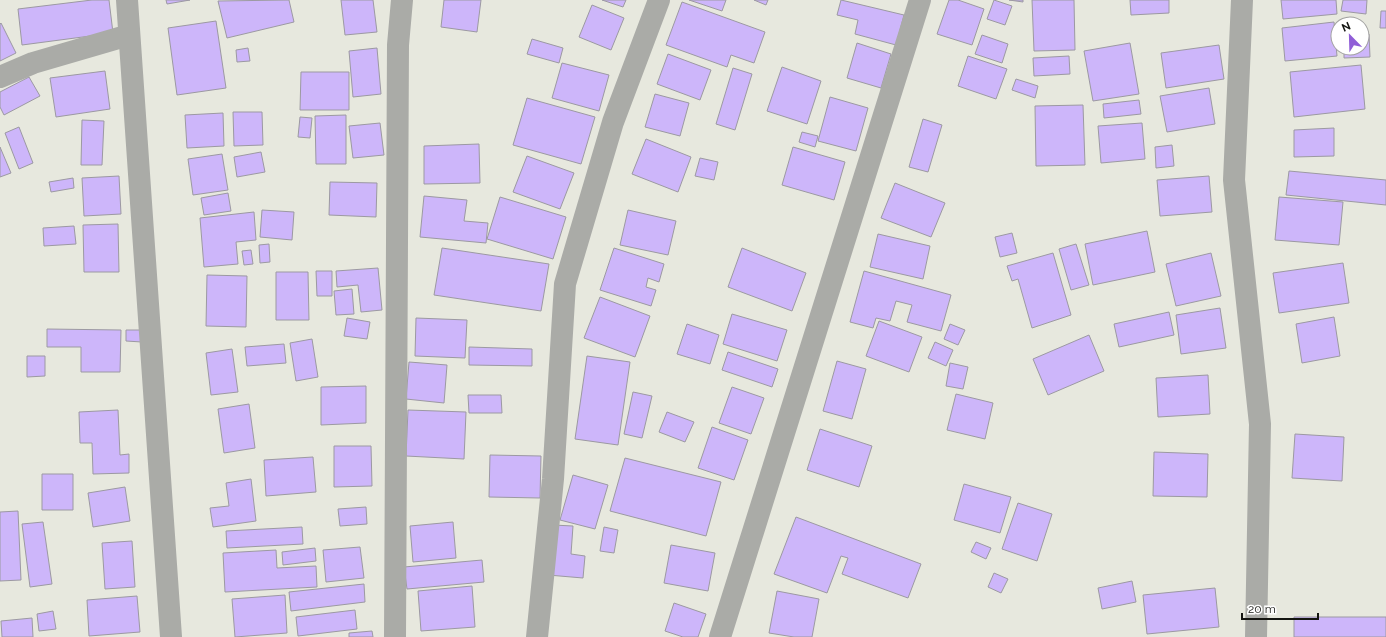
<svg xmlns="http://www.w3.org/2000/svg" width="1386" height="637" font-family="Raleway,sans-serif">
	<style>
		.building { fill: #cdb6fa; stroke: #9c99a2 }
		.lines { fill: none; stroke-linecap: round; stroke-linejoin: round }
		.minor { stroke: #aaaba7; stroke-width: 22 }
	</style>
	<rect width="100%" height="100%" fill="#e7e8de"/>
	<path class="building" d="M92 0H109L113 33 22 45 18 9Z
		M166 0H190L167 4Z
		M289 0 294 22 227 38 218 1Z
		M341 0H373L377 32 345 35Z
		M444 0H481L477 32 441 27Z
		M602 0H626L623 7Z
		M689 0H726L722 11Z
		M754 0H768L766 5Z
		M841 0 904 15 896 45 855 34 858 20 837 15Z
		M949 0H958L984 9 972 45 937 34Z
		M994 0 1012 6 1005 25 987 19Z
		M1009 0H1023V2Z
		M1032 0H1074L1075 50 1034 51Z
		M1130 0H1169V13L1131 15Z
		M1281 0H1336L1337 14 1283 19Z
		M1343 0H1367L1366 14 1341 11Z
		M682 2 765 32 754 63 731 55 727 67 666 45Z
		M592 5 624 18 611 50 579 37Z
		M1381 11H1386V28H1380Z
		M216 21 226 88 177 95 168 28Z
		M1334 22 1337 56 1285 61 1282 28Z
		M1 23 16 53 0 61V24Z
		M1362 34H1369L1370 57 1344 58V48H1362Z
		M982 35 1008 44 1002 63 975 54Z
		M532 39 563 48 559 63 527 54Z
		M857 43 891 54 881 88 847 78Z
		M1130 43 1139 94 1093 101 1084 51Z
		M1219 45 1224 79 1166 88 1161 53Z
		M248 48 250 61 237 62 236 50Z
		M377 48 381 94 353 97 349 51Z
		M668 54 711 70 700 100 657 84Z
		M968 56 1007 69 996 99 958 86Z
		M1069 56 1070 74 1034 76 1033 58Z
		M562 63 609 75 599 111 552 98Z
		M1361 65 1365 109 1294 117 1290 72Z
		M782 67 821 81 807 124 767 111Z
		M733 68 752 74 735 130 716 124Z
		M105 71 110 109 56 117 50 78Z
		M301 72H349V110H300Z
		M29 77 40 96 4 115 0 107V92Z
		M1016 79 1038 86 1035 98 1012 90Z
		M1209 88 1215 124 1167 132 1160 96Z
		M655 94 689 103 680 136 645 127Z
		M830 97 868 108 856 151 818 141Z
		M527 98 595 117 581 164 513 145Z
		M1139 100 1141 114 1104 118 1103 104Z
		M1083 105 1085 165 1036 166 1035 106Z
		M233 112H262L263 145 234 146Z
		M223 113 224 146 187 148 185 115Z
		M346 115V164H316L315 116Z
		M300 117 312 118 310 138 298 137Z
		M923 119 942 125 928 172 909 167Z
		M82 120 104 121 102 165H81Z
		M380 123 384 155 353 158 349 126Z
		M1142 123 1145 159 1101 163 1098 126Z
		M19 127 33 163 19 169 5 133Z
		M1334 128V156L1294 157V130Z
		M802 132 818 136 815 147 799 142Z
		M646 139 691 157 678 192 632 174Z
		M479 144 480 183 424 184V146Z
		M1172 145 1174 166 1156 168 1155 147Z
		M0 147 11 173 0 177Z
		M793 147 845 162 834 200 782 185Z
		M261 152 265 172 237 177 234 157Z
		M222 154 228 190 193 195 188 159Z
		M527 156 574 173 560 209 513 192Z
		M700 158 718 162 714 180 695 176Z
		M1289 171 1386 180V205L1286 195Z
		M119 176 121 214 84 216 82 178Z
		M1209 176 1212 212 1160 216 1157 180Z
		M73 178 74 188 51 192 49 182Z
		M330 182 377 183 376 217 329 215Z
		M895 183 945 203 931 237 881 218Z
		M228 193 231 211 204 215 201 198Z
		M424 196 467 200 464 221 488 223 486 243 420 237Z
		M500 197 566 217 553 259 487 239Z
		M1279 197 1343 202 1339 245 1275 240Z
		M262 210 294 212 292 240 260 237Z
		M628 210 676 221 668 255 620 245Z
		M254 212 256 240 236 242 238 264 204 267 200 218Z
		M118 224 119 272H84L83 225Z
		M74 226 76 244 44 246 43 228Z
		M1147 231 1155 272 1093 285 1085 244Z
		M1012 233 1017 253 1000 257 995 237Z
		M878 234 930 246 923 279 870 267Z
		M269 244 270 262 260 263 259 245Z
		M1076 244 1089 285 1071 290 1059 249Z
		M442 248 549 264 541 311 434 295Z
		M614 248 664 264 659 282 648 278 646 287 656 290 651 306 600 290Z
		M742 248 806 273 792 311 728 287Z
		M251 250 253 264 244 265 242 251Z
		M1053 253 1071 315 1032 328 1018 279 1012 281 1007 266Z
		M1211 253 1221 296 1176 306 1166 264Z
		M1343 263 1349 303 1279 313 1273 273Z
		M378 268 382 310 361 312 358 285 337 287 336 271Z
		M316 271H332V296H317Z
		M864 271 951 295 941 331 907 322 912 305 896 301 890 321 876 318 873 328 850 322Z
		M276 272H308L309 320H276Z
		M207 275 247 276 246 327 206 326Z
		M352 289 354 314 336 315 334 291Z
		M600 297 650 316 635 357 584 338Z
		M1220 308 1226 348 1181 354 1176 315Z
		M1169 312 1174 335 1119 347 1114 324Z
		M732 314 787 330 777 361 723 344Z
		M1334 317 1340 356 1302 363 1296 324Z
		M347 318 370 322 367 339 344 336Z
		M416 318 467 320 465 358 415 356Z
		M879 321 922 337 909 372 866 356Z
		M687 324 719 335 710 364 677 354Z
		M950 324 965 330 958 345 944 339Z
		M47 329 121 330 120 372H81V347H47Z
		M126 330H143L142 342 126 341Z
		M1089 335 1104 371 1048 395 1033 359Z
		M312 339 318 377 296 381 290 343Z
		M935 342 953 350 946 366 928 358Z
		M284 344 286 363 247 366 245 347Z
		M469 347 532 349V366L469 365Z
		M232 349 238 392 211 395 206 353Z
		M728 352 778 369 772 387 722 370Z
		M27 356H45V376L27 377Z
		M587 356 630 362 618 445 575 439Z
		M837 361 866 369 852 419 823 411Z
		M409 362 447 365 444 403 406 399Z
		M950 363 968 367 963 389 946 386Z
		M1208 375 1210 414 1158 417 1156 378Z
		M366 386V423L321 425V387Z
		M732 387 764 398 751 434 719 423Z
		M633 392 652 396 642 438 624 434Z
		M956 394 993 403 985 439 947 430Z
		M468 395H501L502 413H469Z
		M249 404 255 448 224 453 218 409Z
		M118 410 120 455 129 454V473L93 474 92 443H80L79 412Z
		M408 410 466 412 464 459 406 456Z
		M667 412 694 422 685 442 659 432Z
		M712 427 748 440 734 480 698 468Z
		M820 429 872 446 859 487 807 470Z
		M1295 434 1344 437 1342 481 1292 478Z
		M334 446H371L372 486 334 487Z
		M1154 452 1208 454 1207 497 1153 496Z
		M490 455 541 456 540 498 489 497Z
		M313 457 316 492 266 496 264 460Z
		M625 458 721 482 706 536 610 511Z
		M42 474H73V510H42Z
		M573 475 608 485 595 529 560 520Z
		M251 479 256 521 213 527 210 508 229 506 226 483Z
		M964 484 1011 497 1000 533 954 520Z
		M125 487 130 521 93 527 88 493Z
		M1018 503 1052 514 1037 561 1002 549Z
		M366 507 367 524 340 526 338 509Z
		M18 511 21 580 0 581V512Z
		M796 517 921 564 908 598 842 574 848 558 841 556 827 593 774 574Z
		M43 522 52 584 30 587 22 524Z
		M453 522 456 558 413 562 410 526Z
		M553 525 573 526 571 554 585 556 583 578 548 575Z
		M302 527 303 544 227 548 226 531Z
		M604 527 618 530 614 553 600 551Z
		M132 541 135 587 105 589 102 543Z
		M976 542 991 548 986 559 971 552Z
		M671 545 715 553 708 591 664 583Z
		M360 547 364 578 326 582 323 550Z
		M315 548 316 561 283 565 282 552Z
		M276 550 277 568 316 566 317 587 225 592 223 553Z
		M482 560 484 582 407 589 404 567Z
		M994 573 1008 579 1001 593 988 587Z
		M1132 581 1136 602 1102 609 1098 588Z
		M364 584 365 602 291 611 289 592Z
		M472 586 475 627 421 631 418 591Z
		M1215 588 1219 627 1147 634 1143 595Z
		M777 591 819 599 812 637H794L769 633Z
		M285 595 287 633 235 637 232 599Z
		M137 596 140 632 89 636 87 600Z
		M674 603 706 614 698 637H683L665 631Z
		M355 610 357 629 298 636 296 617Z
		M53 611 56 629 39 631 37 614Z
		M1294 617H1386V637H1294Z
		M32 618 33 637H2L1 621Z
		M372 631 373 637H349V633Z"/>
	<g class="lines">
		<path class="minor" d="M127 0 171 637
			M1242 0 1234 180 1260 424 1256 637
			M0 77 33 63 129 35
			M395 637 398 45 402 0
			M537 637 553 479 565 284 613 122 659 0
			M720 637 920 0"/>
	</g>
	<g transform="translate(1350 36) rotate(337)"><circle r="19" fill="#ffffff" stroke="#a1a1a0"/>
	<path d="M0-3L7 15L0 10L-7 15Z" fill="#905ed7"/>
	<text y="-6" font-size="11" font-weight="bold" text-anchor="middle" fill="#141511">N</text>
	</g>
	<path d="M1242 613v6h76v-6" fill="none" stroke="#141511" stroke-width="2"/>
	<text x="1248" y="613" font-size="12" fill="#141511" stroke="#ffffff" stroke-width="3" paint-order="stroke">20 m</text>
</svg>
